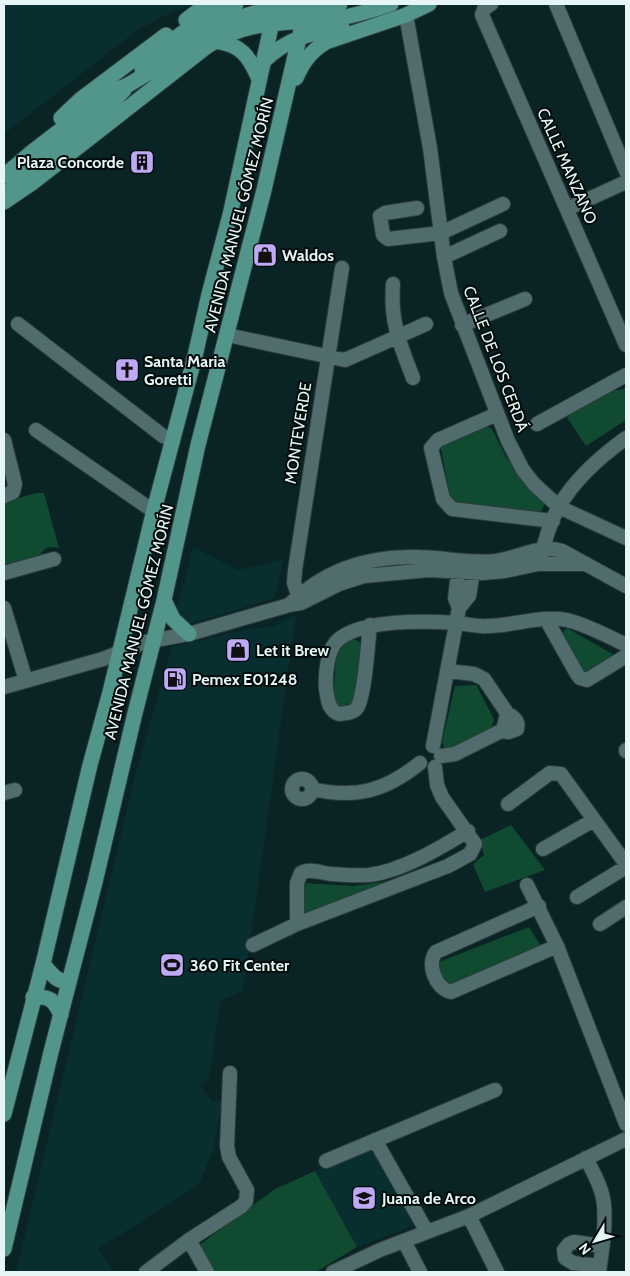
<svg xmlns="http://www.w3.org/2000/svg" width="630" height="1276" font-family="Cabin,sans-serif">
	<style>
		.built { fill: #092e30 }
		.green { fill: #104a31 }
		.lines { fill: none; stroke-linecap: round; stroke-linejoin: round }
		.minor-casing { stroke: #2e3b3c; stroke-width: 16 }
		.major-casing { stroke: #2e3b3c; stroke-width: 17 }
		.minor { stroke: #516c6d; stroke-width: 14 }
		.major { stroke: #52958b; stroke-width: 15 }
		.labels { text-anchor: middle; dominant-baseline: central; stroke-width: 4; stroke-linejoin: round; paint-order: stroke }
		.poi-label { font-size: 16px; font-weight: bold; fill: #e6f5f5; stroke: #030b0b; text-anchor: start }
		.street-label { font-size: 16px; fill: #e6f5f5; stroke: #030b0b }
	</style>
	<rect width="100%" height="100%" fill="#0a2425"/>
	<path class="built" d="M4 4H194L155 20 135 32 4 134Z
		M193 547 238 570 283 560 275 598 189 624 176 613Z
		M296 615 243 991 220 1001 209 1078 200 1085 212 1101H222L214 1149 199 1184 98 1249 114 1272H16L135 776 172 647 249 629 274 626Z
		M372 1148 414 1225 357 1247 315 1171Z"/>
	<path class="green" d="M626 387V420L586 446 566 416 598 394 623 389Z
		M486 426 492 429 506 457 545 504 540 513 451 503 441 448 445 442Z
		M36 493H44L59 548C39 545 47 553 35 558 25 563 14 565 4 568V502Z
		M567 628 616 656 583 675 561 634Z
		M354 639 361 643 354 707 341 712 333 698 336 657 343 643Z
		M476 685 494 719 491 730 453 748H445L442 742 455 686Z
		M511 825 545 870 485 892 473 864 484 855 480 840Z
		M388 881C368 898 327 909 301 914L303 883 353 886Z
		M529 927 542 948 449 990 436 963Z
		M315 1171 357 1247 316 1272H214L198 1246 275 1189Z"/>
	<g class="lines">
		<defs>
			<path id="minor" d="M491 4 484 9 482 15 626 345
				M556 4 626 171
				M406 15 430 148 444 257 451 293 508 441 523 470 534 484 559 507 626 538
				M417 208 385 213 380 216 383 235 388 239 441 233 503 204
				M567 209 626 182
				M444 257 500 231
				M393 284C390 322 400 344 413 378
				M18 324 163 436 173 440
				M462 325 525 299
				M227 335 345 360 426 324
				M497 414 438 440 431 448 443 499 452 509 553 521
				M537 424 626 375
				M36 430 146 506 154 510
				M4 440 15 484 13 492 4 496
				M541 556C545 540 550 523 558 508 574 480 601 456 626 438
				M459 565 455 598 459 608
				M4 573 54 559
				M301 603 294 583 295 570 342 268
				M289 605C324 570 367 556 416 557 443 557 470 564 496 561 518 558 540 544 562 551L626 586
				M4 608 26 681
				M459 608 469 596 474 566
				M546 619 577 674 580 678 587 680 626 656
				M370 625C368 642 365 696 357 708 354 713 345 713 339 714 328 710 328 700 326 689 325 675 327 648 339 639 364 619 426 621 457 623 467 624 477 627 487 626 513 626 541 615 567 620 587 625 608 636 626 645
				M4 687 103 659 145 642 189 634 289 605 301 603 339 584 364 576 429 570 483 573 505 571 538 564H584
				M501 731 509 732 517 729C519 721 514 717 507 713
				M433 746 459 608
				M626 750V751
				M441 756 455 754 501 731 504 727 507 713 484 679 474 674 448 671
				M292 789a10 10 0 1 1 20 0a10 10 0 1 1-20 0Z
				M312 789C356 799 385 791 420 763
				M4 793 15 790
				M508 804 550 773 561 774 626 864
				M543 849 594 820
				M527 885 557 946 626 1124
				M577 897 626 867
				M539 906 436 952C426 964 436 989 451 992L557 946
				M297 924V883L301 873C310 868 321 873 331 874 343 875 357 876 369 875 402 871 440 848 468 831
				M600 924 626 907
				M253 945 297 924 448 866 470 854 475 844 442 797 437 785 435 767
				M375 1140 427 1232
				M586 1158C593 1172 603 1189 604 1205 606 1227 602 1251 599 1272
				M326 1161 495 1090
				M469 1216 497 1272
				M189 1240 207 1272
				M404 1241 420 1272
				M599 1266 573 1263 565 1258 564 1250 569 1244 574 1242 602 1246
				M146 1272 189 1240 242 1206 246 1201 247 1190 229 1157 227 1146 230 1073
				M333 1272 380 1250 469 1216 626 1139"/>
			<path id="major" d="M186 20 207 4
				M214 41C241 44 249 56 259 79
				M264 61C286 39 313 32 342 27
				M142 69C166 42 202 16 236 4
				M296 78C303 62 311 51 326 42L406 15 429 4
				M61 118 81 99 166 35
				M4 176 32 152 110 92 128 85 158 67 209 31 223 22 258 12 340 4
				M6 199 17 179 24 173 111 104 124 90
				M4 202 32 183 206 47C249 17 290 25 339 18 357 15 374 10 391 4
				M164 600 173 619 189 634
				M43 964C52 974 54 980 69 983
				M33 997C50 996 54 1000 61 1015
				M4 1114 43 964 90 765 110 692 154 510 195 356 209 294 230 215 276 4
				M4 1249 51 1052 95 882 135 713 164 600 198 445 264 190 307 4"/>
		</defs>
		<use href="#minor" class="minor-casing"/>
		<use href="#major" class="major-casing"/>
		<use href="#minor" class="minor"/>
		<use href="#major" class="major"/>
	</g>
	<defs>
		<symbol id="building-square" viewBox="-11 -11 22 22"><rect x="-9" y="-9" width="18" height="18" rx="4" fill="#bea9f4" stroke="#030b0b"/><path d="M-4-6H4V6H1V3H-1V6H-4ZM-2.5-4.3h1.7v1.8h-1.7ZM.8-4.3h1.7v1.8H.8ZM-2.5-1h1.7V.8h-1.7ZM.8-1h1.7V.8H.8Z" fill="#111"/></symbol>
		<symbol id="shop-square" viewBox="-11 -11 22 22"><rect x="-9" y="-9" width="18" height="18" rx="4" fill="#bea9f4" stroke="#030b0b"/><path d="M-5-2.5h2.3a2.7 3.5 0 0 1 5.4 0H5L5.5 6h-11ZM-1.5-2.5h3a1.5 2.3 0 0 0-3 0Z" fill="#111"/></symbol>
		<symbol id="church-square" viewBox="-11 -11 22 22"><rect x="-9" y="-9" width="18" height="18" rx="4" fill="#bea9f4" stroke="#030b0b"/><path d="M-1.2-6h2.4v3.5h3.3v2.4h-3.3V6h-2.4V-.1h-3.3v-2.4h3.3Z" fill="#111"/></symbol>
		<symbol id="fuel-square" viewBox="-11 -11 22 22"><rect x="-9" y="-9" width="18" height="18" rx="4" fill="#bea9f4" stroke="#030b0b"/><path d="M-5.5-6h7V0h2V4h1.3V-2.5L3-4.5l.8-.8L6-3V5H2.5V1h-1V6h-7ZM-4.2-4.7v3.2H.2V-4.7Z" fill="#111"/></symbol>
		<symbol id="stadium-square" viewBox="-11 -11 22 22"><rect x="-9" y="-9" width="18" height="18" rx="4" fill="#bea9f4" stroke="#030b0b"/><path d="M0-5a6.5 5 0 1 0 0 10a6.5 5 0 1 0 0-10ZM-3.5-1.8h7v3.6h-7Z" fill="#111"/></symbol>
		<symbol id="school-square" viewBox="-11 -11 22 22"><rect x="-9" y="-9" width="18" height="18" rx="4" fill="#bea9f4" stroke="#030b0b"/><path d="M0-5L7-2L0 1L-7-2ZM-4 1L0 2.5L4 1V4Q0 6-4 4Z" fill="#111"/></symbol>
	</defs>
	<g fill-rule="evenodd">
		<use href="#building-square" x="128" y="148" width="28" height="28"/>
		<use href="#shop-square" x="251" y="241" width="28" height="28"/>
		<use href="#church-square" x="113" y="356" width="28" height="28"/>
		<use href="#shop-square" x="224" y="636" width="28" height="28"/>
		<use href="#fuel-square" x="161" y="665" width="28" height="28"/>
		<use href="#stadium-square" x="158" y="951" width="28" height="28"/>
		<use href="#school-square" x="350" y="1184" width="28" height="28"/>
	</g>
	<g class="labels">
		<g class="poi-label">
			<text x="124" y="162" text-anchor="end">Plaza Concorde</text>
			<text x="282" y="255">Waldos</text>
			<text x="144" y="361">Santa Maria<tspan x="144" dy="18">Goretti</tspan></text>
			<text x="256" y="650">Let it Brew</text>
			<text x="192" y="679">Pemex E01248</text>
			<text x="190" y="965">360 Fit Center</text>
			<text x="382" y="1198">Juana de Arco</text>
		</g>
		<g class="street-label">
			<text transform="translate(567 166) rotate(66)">CALLE MANZANO</text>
			<text transform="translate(239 215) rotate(-76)">AVENIDA MANUEL GÓMEZ MORÍN</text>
			<text transform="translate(496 359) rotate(69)">CALLE DE LOS CERDÁ</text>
			<text transform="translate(298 433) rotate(-81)">MONTEVERDE</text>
			<text transform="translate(139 622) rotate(-76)">AVENIDA MANUEL GÓMEZ MORÍN</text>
		</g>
	</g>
	<rect width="630" height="1276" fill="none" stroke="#e6f5f5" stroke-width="10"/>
	<g transform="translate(595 1241) rotate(232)" stroke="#030b0b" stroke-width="4" paint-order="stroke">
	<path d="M0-4L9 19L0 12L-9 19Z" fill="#e6f5f5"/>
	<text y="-8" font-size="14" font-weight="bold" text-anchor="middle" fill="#e6f5f5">N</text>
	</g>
</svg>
